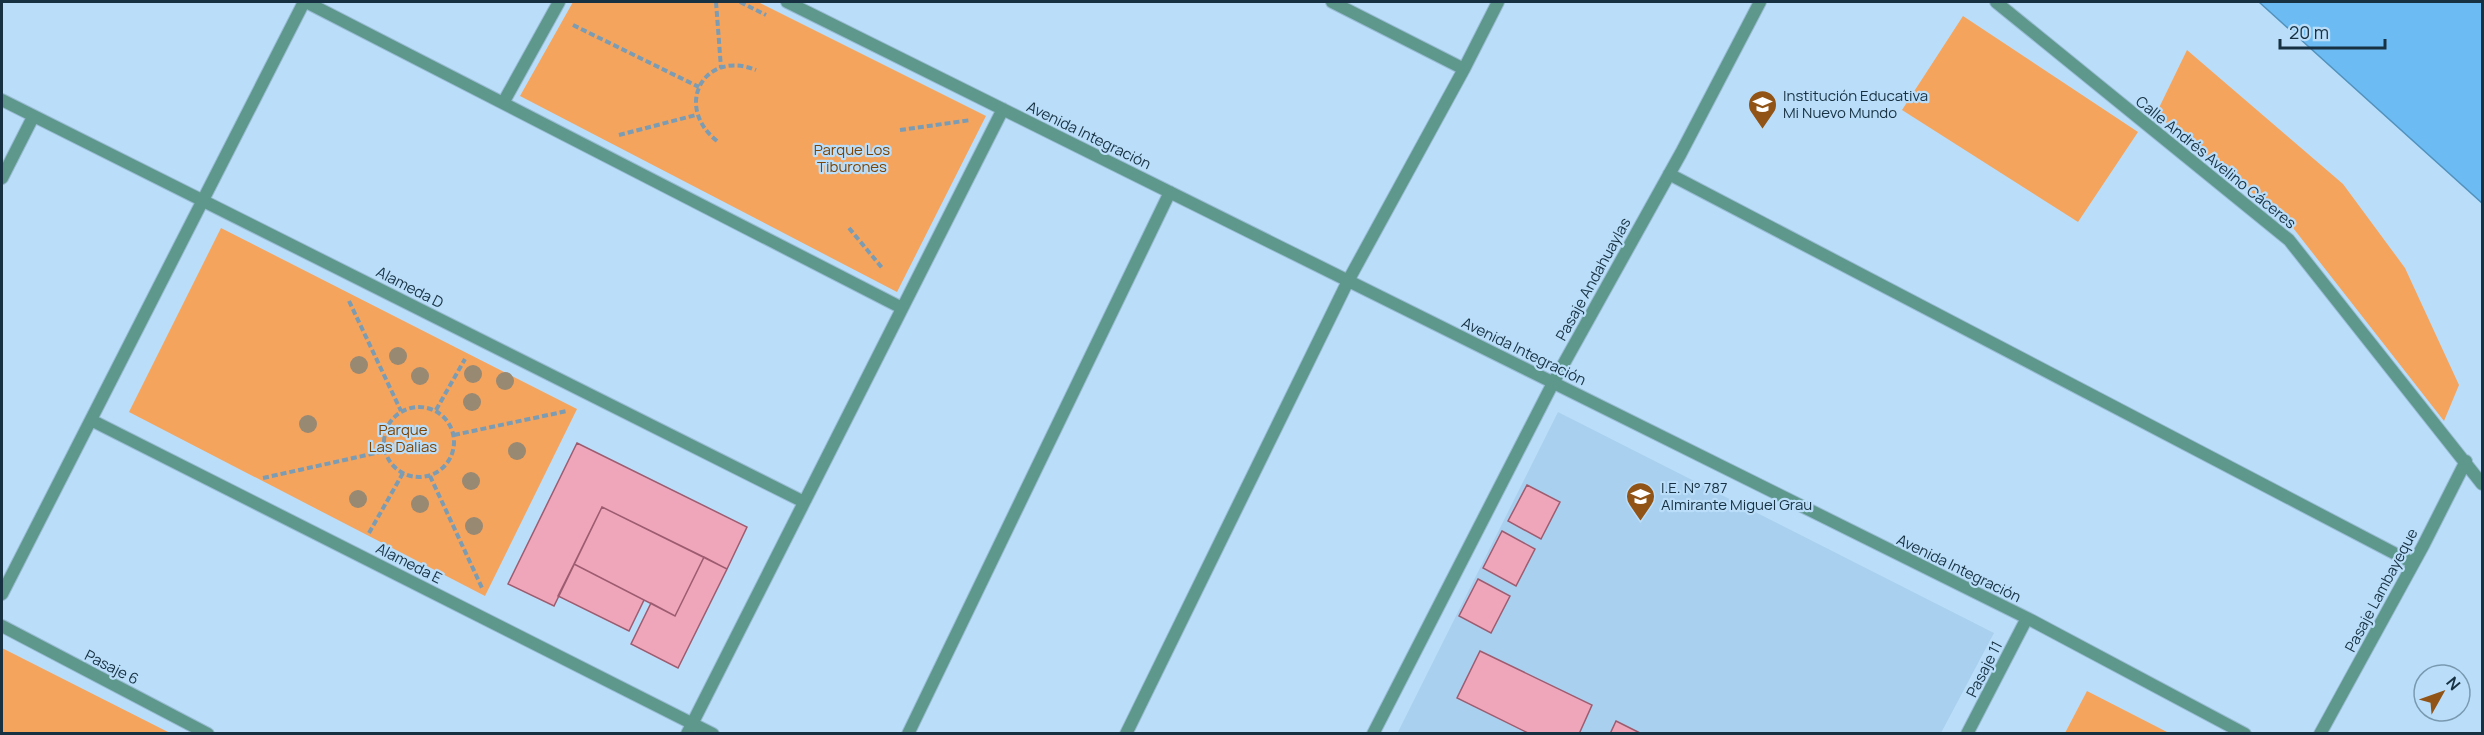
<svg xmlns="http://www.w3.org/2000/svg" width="2484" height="735" font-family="Manrope,sans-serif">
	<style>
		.built { fill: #a9d0ee }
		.green { fill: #f5a45e }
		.water { fill: #6cbcf3; stroke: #5292be; stroke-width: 1.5 }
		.building { fill: #efa6bb; stroke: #9d5c70; stroke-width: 1.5 }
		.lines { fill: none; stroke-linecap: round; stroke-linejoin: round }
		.minor-casing { stroke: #99bbd4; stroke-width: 14 }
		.path { stroke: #7b9cb3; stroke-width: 4; stroke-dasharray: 6 3; stroke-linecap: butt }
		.minor { stroke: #5e988c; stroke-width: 12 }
		.tree { fill: #988973 }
		.labels { text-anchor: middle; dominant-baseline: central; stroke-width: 4.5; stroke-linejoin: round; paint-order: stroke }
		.poi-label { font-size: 15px; fill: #173142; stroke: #badef9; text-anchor: start }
		.street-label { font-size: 15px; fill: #173142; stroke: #badef9 }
		.park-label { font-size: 15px; fill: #7c4405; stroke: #badef9 }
	</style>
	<rect width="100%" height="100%" fill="#badef9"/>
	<path class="built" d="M1558 412 1994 633 1941 733 1397 734Z"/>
	<path class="green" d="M573 2H758L986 116 897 292 520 96Z
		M1963 16 2138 132 2078 222 1902 110Z
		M2187 50 2343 184 2405 268 2459 385 2444 421 2290 224 2156 114Z
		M221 228 577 409 485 596 129 412Z
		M2 648 170 733H2Z
		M2087 691 2169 733H2065Z"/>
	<path class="water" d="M2259 2H2482V203Z"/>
	<path class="building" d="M577 443 747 527 727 569 602 507 554 606 508 584Z
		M1527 485 1560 502 1541 539 1508 521Z
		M602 507 704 557 675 616 574 564Z
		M1502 531 1535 549 1516 586 1483 568Z
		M704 557 727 569 678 668 631 644 651 603 675 616Z
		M574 564 644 600 629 631 558 596Z
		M1478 579 1510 596 1491 633 1459 616Z
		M1480 651 1592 705 1579 734H1530L1457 698Z
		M1616 721 1642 734H1610Z"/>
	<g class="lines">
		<defs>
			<path id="minor" d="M306 2 902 308
				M787 2 2027 618 2245 734
				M1332 2 1464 69
				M1996 2 2289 240 2482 484
				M2 100 804 502
				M503 103 559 2
				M1669 174 2413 563
				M2 178 33 117
				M91 420 713 734
				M2 594 304 2
				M2 626 208 734
				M687 734 1003 109
				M908 734 1170 192
				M1126 734 1348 281 1464 69 1498 2
				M1373 734 1553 383 1681 153 1760 2
				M1967 734 2027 618
				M2320 734 2423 546 2466 461"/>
		</defs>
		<use href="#minor" class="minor-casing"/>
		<path class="path" d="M716 2 721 68
			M740 2 766 15
			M573 25 699 87
			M900 130 971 120
			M619 135 696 115
			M717 141C673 106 704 49 756 70
			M849 228 883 269
			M349 301 401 411
			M384 442a35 35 0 1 1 70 0a35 35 0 1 1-70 0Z
			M436 410 465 359
			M454 435 567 411
			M430 476 483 590
			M263 478 385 451
			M369 533 403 473"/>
		<use href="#minor" class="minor"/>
	</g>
	<g class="tree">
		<circle cx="398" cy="356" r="9"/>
		<circle cx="359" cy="365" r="9"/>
		<circle cx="473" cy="374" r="9"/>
		<circle cx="420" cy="376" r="9"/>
		<circle cx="505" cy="381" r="9"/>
		<circle cx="472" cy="402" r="9"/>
		<circle cx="308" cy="424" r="9"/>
		<circle cx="517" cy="451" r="9"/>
		<circle cx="471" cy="481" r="9"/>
		<circle cx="358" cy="499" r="9"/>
		<circle cx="420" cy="504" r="9"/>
		<circle cx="474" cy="526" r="9"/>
	</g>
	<defs>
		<symbol id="school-pin" viewBox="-11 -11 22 30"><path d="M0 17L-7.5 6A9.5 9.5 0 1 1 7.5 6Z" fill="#915416" stroke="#badef9"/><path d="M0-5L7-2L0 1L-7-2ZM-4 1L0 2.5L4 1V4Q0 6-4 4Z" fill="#fff"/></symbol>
	</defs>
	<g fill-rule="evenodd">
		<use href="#school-pin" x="1746" y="88" width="33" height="45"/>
		<use href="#school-pin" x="1624" y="480" width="33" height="45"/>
	</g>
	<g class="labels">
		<g class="poi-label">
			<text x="1783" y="95">Institución Educativa<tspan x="1783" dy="17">Mi Nuevo Mundo</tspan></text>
			<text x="1661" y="487">I.E. N° 787<tspan x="1661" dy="17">Almirante Miguel Grau</tspan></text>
		</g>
		<g class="street-label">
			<text transform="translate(1089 135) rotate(26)">Avenida Integración</text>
			<text transform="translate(2216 162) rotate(39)">Calle Andrés Avelino Cáceres</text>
			<text transform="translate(1593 279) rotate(-61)">Pasaje Andahuaylas</text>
			<text transform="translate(410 287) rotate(27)">Alameda D</text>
			<text transform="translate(1524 351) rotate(26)">Avenida Integración</text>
			<text transform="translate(409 563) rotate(27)">Alameda E</text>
			<text transform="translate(1959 568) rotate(26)">Avenida Integración</text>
			<text transform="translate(2381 590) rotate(-62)">Pasaje Lambayeque</text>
			<text transform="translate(112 667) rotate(27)">Pasaje 6</text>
			<text transform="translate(1984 669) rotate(-63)">Pasaje 11</text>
		</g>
		<g class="park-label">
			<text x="852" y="149">Parque Los<tspan x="852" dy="17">Tiburones</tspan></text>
			<text x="403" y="429">Parque<tspan x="403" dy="17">Las Dalias</tspan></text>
		</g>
	</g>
	<rect width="2484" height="735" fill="none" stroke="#173142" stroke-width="6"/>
	<g transform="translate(2442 693) rotate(50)"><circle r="28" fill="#badef9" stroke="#7999b0" stroke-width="1.5"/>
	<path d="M0-4.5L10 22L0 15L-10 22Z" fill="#915416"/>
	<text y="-9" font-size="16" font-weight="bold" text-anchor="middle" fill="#173142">N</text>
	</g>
	<path d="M2280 39v9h105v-9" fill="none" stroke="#173142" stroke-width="3"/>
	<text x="2289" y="39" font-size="18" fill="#173142" stroke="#badef9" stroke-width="4.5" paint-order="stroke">20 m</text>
</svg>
